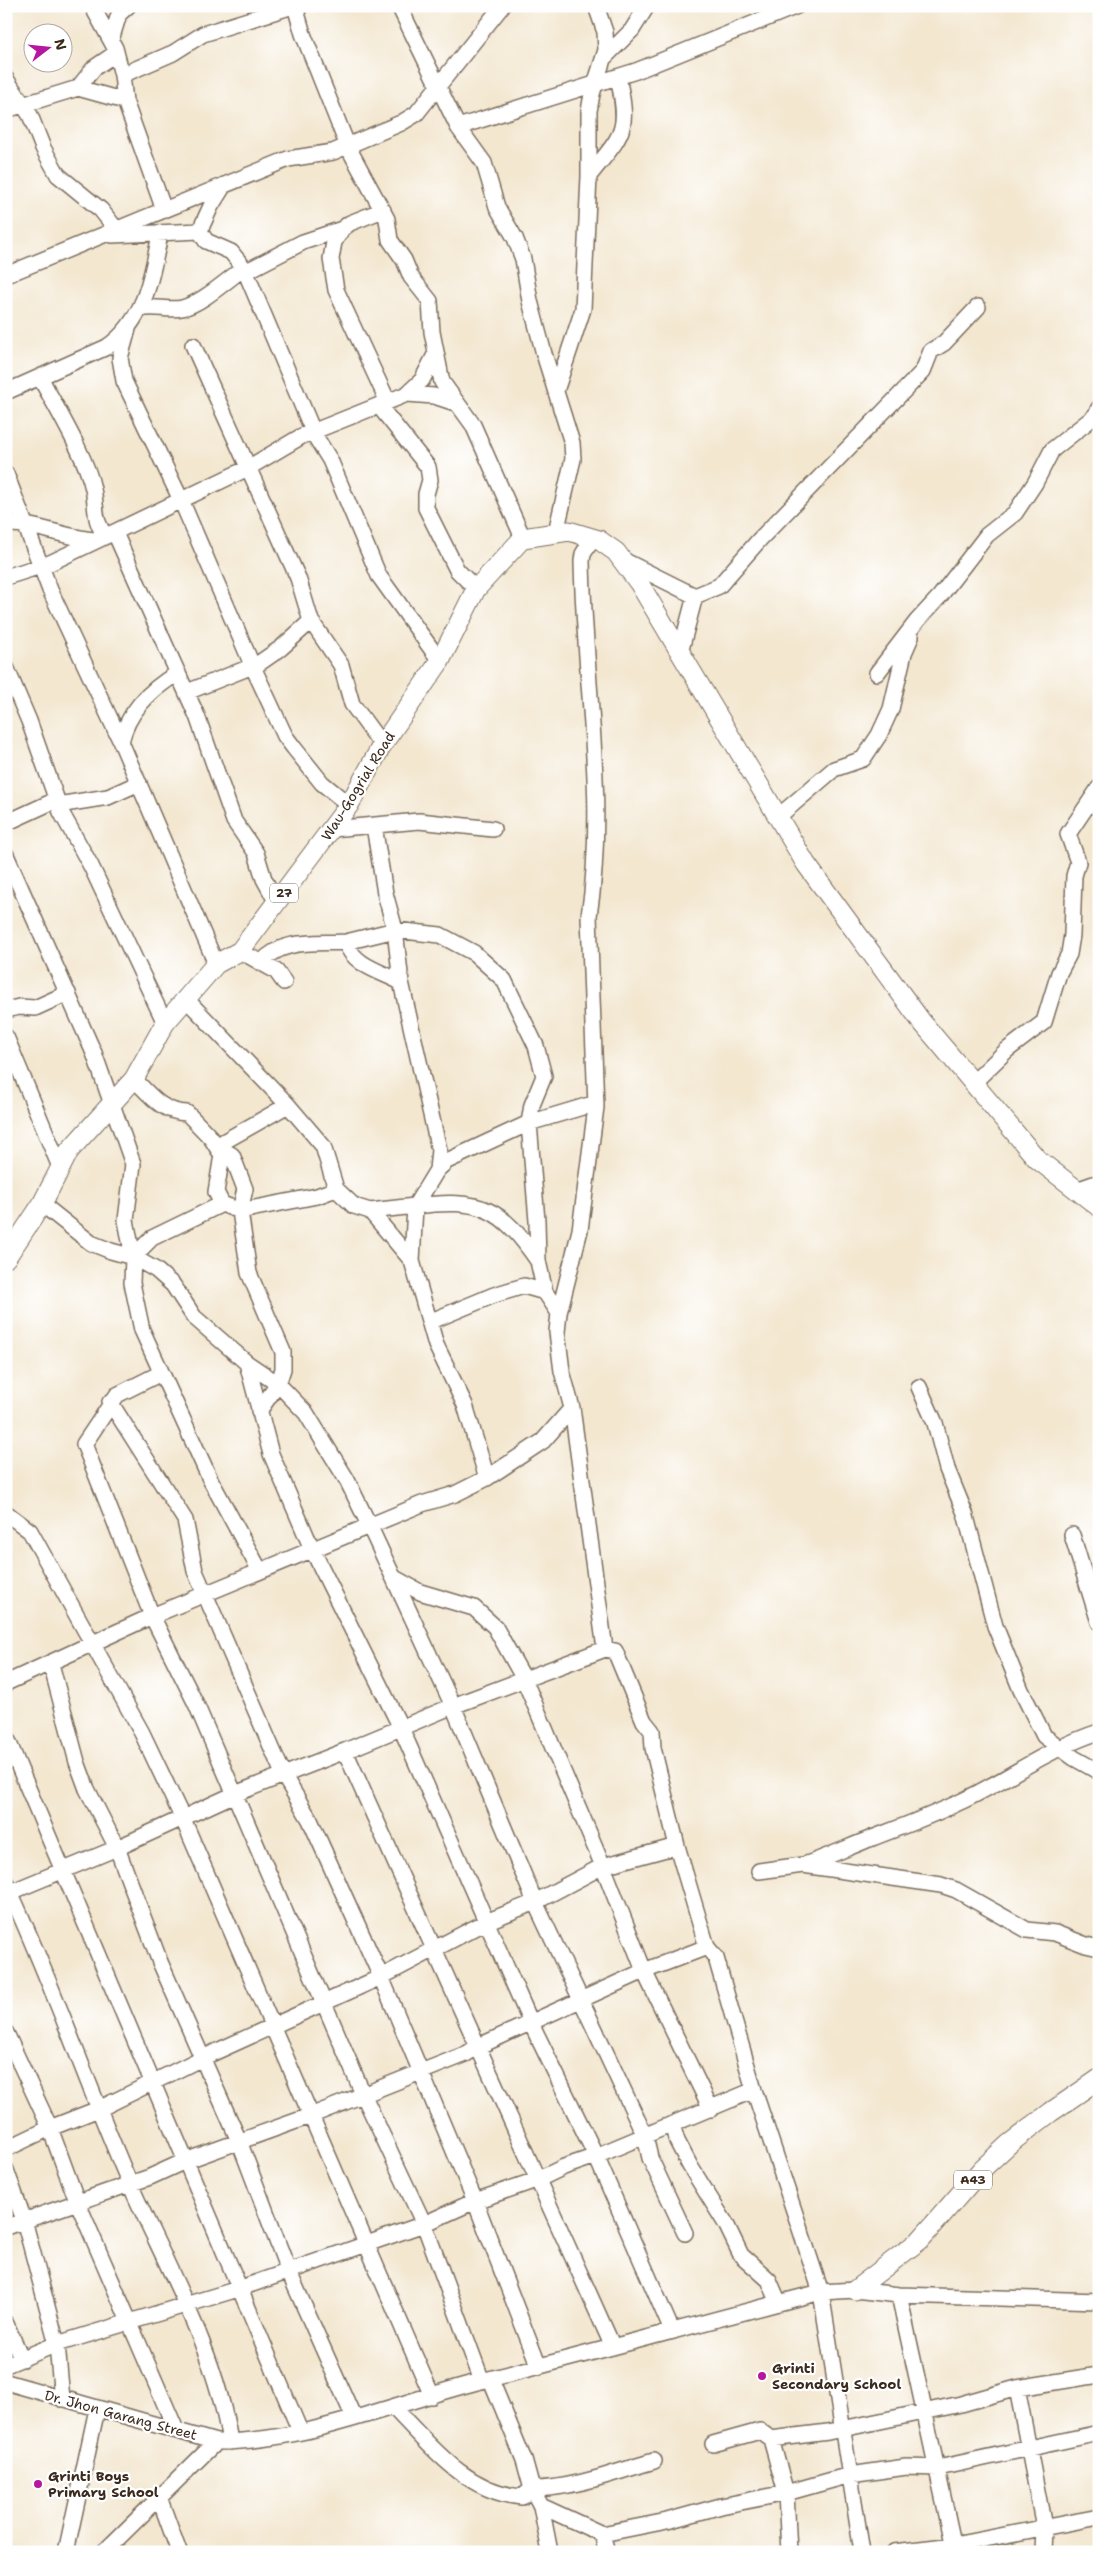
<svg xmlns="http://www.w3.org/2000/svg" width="1105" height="2558" font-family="'Shantell Sans',sans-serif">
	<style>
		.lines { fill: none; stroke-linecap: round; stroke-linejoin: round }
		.minor-casing { stroke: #7b6c5c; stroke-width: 18 }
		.major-casing { stroke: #7b6c5c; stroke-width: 21 }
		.minor { stroke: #fff; stroke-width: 15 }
		.major { stroke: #fff; stroke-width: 19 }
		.poi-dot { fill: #b5179e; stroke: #fff; stroke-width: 2 }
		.labels { text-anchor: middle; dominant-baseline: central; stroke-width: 4.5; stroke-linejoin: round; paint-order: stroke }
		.shield { fill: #fff; stroke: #766a62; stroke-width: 1 }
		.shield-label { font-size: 12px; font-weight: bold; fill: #3b2a1e }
		.street-label { font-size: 14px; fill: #3b2a1e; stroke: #fff }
		.poi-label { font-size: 14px; font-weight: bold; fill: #3b2a1e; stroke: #fff; text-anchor: start }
	</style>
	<rect width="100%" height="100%" fill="#fff"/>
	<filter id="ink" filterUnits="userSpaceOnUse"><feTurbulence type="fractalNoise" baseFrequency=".02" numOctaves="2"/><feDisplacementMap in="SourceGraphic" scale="10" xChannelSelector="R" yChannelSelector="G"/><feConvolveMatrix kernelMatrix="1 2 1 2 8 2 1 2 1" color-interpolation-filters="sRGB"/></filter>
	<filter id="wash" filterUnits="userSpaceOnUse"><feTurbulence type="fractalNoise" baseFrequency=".0096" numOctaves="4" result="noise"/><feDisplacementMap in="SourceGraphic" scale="20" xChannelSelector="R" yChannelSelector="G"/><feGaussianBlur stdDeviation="1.12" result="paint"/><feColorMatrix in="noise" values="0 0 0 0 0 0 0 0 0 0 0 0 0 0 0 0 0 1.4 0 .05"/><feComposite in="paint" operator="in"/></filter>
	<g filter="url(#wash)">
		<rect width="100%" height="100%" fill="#f3e7d0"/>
	</g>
	<g filter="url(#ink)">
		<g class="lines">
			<defs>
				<path id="minor" d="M92 6 115 48 122 75 125 101 164 210
					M295 6 303 34 348 147 387 219 390 240 404 260 411 277 430 301 432 332 442 382 473 425 523 538
					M399 6 458 127 484 163 497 207 515 238 523 259 530 301 544 354 572 443 573 459 556 532
					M111 40 119 14 128 6
					M605 57 632 30 647 6
					M122 75 173 53 203 34 293 6
					M6 79 30 115 43 148 58 175 101 210 116 229
					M78 88 94 68 116 53
					M6 110 78 88 125 101
					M458 127 636 71 797 6
					M589 176C623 133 630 133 618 77
					M224 185 211 206 201 228V233L206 241 231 252 244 268 315 436 330 460 379 576 440 661
					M383 210 350 223 342 229 334 242 331 259 336 290 388 402
					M112 235 200 231
					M245 272 303 242 342 229
					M6 275 288 159 333 152 401 123 416 114 502 6
					M140 309C154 305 168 311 182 308 201 304 227 280 244 268
					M128 329 120 358 124 381 181 500 253 667 285 736 294 748 322 783 349 805
					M193 345 298 578 311 621 341 665 352 704 382 745
					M40 377C56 408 86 456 93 489 97 508 93 521 106 536
					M556 391 583 309 589 176V111L592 94 606 50 605 32 596 6
					M6 392 107 347C145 321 152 276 160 234
					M407 394 434 396 458 404
					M379 406 428 467 430 480 426 494V508L457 570 476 589
					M6 474 50 590 121 742 216 964
					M6 524C37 523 64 538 95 540
					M115 533 197 716 234 821 256 853 264 879 277 903
					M593 538 583 554 582 561C584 679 607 798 589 916L596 1107 580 1230 559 1313 557 1332 562 1371 572 1408 605 1649
					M623 560 695 596 719 586 760 539 923 371 931 351 944 343 978 307
					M6 577 50 563 248 468 302 436 407 394 422 380 436 353
					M680 653 695 596
					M6 667 29 721 61 812 91 866 165 1023
					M877 673 917 621 940 596 987 535 1015 513 1035 483 1052 450 1095 416 1099 408
					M187 692 258 664 281 648 311 621
					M121 742C128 710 151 689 178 673
					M58 805 108 797 139 783
					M779 816 834 769 863 759 879 735 891 709 904 653 911 637
					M6 823 56 800
					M374 826 385 893 395 930 401 982 439 1150 437 1170 447 1161 529 1123 596 1103
					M332 829 419 821 493 829
					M6 855 94 1053 133 1164 126 1220 133 1257 132 1283 142 1330 210 1479 260 1571
					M346 942 395 930 440 935 474 953 504 980 536 1046 544 1076 532 1105 529 1123 537 1221 538 1261 545 1292 559 1313
					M240 951 276 971 284 982
					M261 963C282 938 315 944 346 942 352 965 382 972 401 982
					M185 998 288 1105 323 1146 336 1189
					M6 1010 19 1007 35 1008 68 993
					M6 1037 60 1167
					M134 1079C151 1096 162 1112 187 1113L211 1138 222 1155 216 1192 222 1204
					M974 1082 1007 1050 1044 1022 1059 973 1069 954 1072 935 1074 876 1078 862 1068 834 1099 788
					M288 1105 216 1146 232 1155 245 1189 240 1211 249 1273 283 1352V1369L278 1384 306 1413 347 1480 370 1527 453 1706 535 1902 645 2136 650 2158 685 2233
					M1079 1189 1099 1182
					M42 1204 91 1243 111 1251 133 1257 156 1270 173 1285 194 1317 247 1363 271 1454 312 1549 401 1728 531 2023 596 2156 672 2331
					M370 1211 412 1261
					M133 1257 152 1238 222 1204 240 1211 317 1196 336 1189 354 1206 370 1211 415 1206 437 1170
					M429 1322 494 1295 524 1286 545 1292
					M247 1363 278 1384 259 1411
					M161 1373 117 1395 84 1444 152 1616 196 1704 363 2094 424 2224 482 2381
					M919 1387 935 1423 947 1469 965 1513 995 1626 1021 1690 1044 1736 1074 1758 1099 1772
					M110 1402 185 1520 195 1571 284 1776 310 1820 381 1977 475 2201 539 2367
					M487 1478 465 1405 436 1345 412 1261 415 1206C481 1198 501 1207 538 1261
					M6 1513 30 1531 142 1733 183 1819 432 2396
					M1072 1535 1099 1622
					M393 1577 420 1592 474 1608 495 1627 524 1679 603 1866 644 1971 711 2109
					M51 1664 77 1762 87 1789 117 1848 160 1962 239 2141 288 2270 354 2418
					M6 1683 152 1616 422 1504 455 1494 487 1478 543 1441 572 1408
					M6 1736 300 2431
					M345 1751 613 2347
					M804 1865C827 1857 849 1847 872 1838 901 1827 931 1816 960 1802 1007 1780 1049 1748 1099 1732
					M759 1871 803 1865 941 1885 956 1890 1027 1930 1055 1933 1086 1945 1099 1948
					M6 1883C52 1981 87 2085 130 2184 167 2268 216 2351 230 2442
					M6 1894 117 1848 235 1794 345 1751 453 1706 605 1649 615 1651 644 1721 652 1731 653 1748 677 1846 707 1947 716 1958 754 2090 821 2292 862 2552
					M6 2033 50 2128 77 2201 176 2430
					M672 2125 677 2141 690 2166 726 2224 741 2255 769 2280 779 2303
					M6 2149 50 2128 101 2108 202 2058 381 1977 486 1922 535 1902 603 1866 677 1846
					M6 2170 24 2220 57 2344 62 2399
					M6 2227 150 2177 185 2161 310 2116 466 2054 477 2047 644 1971 707 1947
					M899 2295 955 2552
					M6 2324 22 2359
					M6 2365 57 2344 238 2289 424 2224 475 2201 539 2179 564 2167 596 2156 754 2090
					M491 2380 524 2460 532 2489C573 2489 615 2472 654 2461
					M6 2382 216 2442C307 2442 394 2403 481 2381 594 2353 707 2321 821 2292L855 2290 899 2295 1099 2301
					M1017 2388 1044 2527 1043 2552
					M393 2407C429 2444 466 2493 522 2497L532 2489 541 2506 550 2552
					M771 2439 786 2493 789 2552
					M713 2444 760 2431 771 2439 828 2432 961 2404 1017 2388 1099 2375
					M159 2497 179 2552
					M541 2506 602 2534 667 2521 721 2506 786 2493 850 2475 906 2467 938 2468 1099 2433
					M602 2534 607 2552
					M66 2552 97 2409
					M104 2552 216 2442
					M894 2552 954 2545 1099 2517"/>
				<path id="major" d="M6 1258 42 1204 69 1151 134 1079 165 1023 216 964 240 951 349 805 382 745 440 661 476 589 523 538 569 531 599 540 616 552 639 583 806 864 921 1021 1037 1159 1099 1207
					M855 2290 920 2240 982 2169 1009 2144 1051 2112 1099 2079"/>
			</defs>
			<use href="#minor" class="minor-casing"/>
			<use href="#major" class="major-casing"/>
			<use href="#minor" class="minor"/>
			<use href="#major" class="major"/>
		</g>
	</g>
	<g class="poi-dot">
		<circle cx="762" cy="2376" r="5"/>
		<circle cx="38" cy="2484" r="5"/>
	</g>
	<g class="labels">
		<g class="shield">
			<rect x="270" y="883.5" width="28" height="19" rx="4"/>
			<rect x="954" y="2170.5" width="38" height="19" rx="4"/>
		</g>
		<g class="shield-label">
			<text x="284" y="893">27</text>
			<text x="973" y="2180">A43</text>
		</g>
		<g class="street-label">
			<text transform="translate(358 786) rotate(-58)">Wau-Gogrial Road</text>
			<text transform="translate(121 2415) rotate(15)">Dr. Jhon Garang Street</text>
		</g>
		<g class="poi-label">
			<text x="772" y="2368">Grinti<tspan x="772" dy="16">Secondary School</tspan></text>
			<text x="48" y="2476">Grinti Boys<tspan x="48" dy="16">Primary School</tspan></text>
		</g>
	</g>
	<rect width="1105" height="2558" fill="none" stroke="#fff" stroke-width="25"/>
	<g transform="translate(48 48) rotate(74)"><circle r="24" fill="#ffffff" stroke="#b1aaa5"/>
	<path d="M0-4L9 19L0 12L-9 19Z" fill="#b5179e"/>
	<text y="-8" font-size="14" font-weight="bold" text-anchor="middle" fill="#3b2a1e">N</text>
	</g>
</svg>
